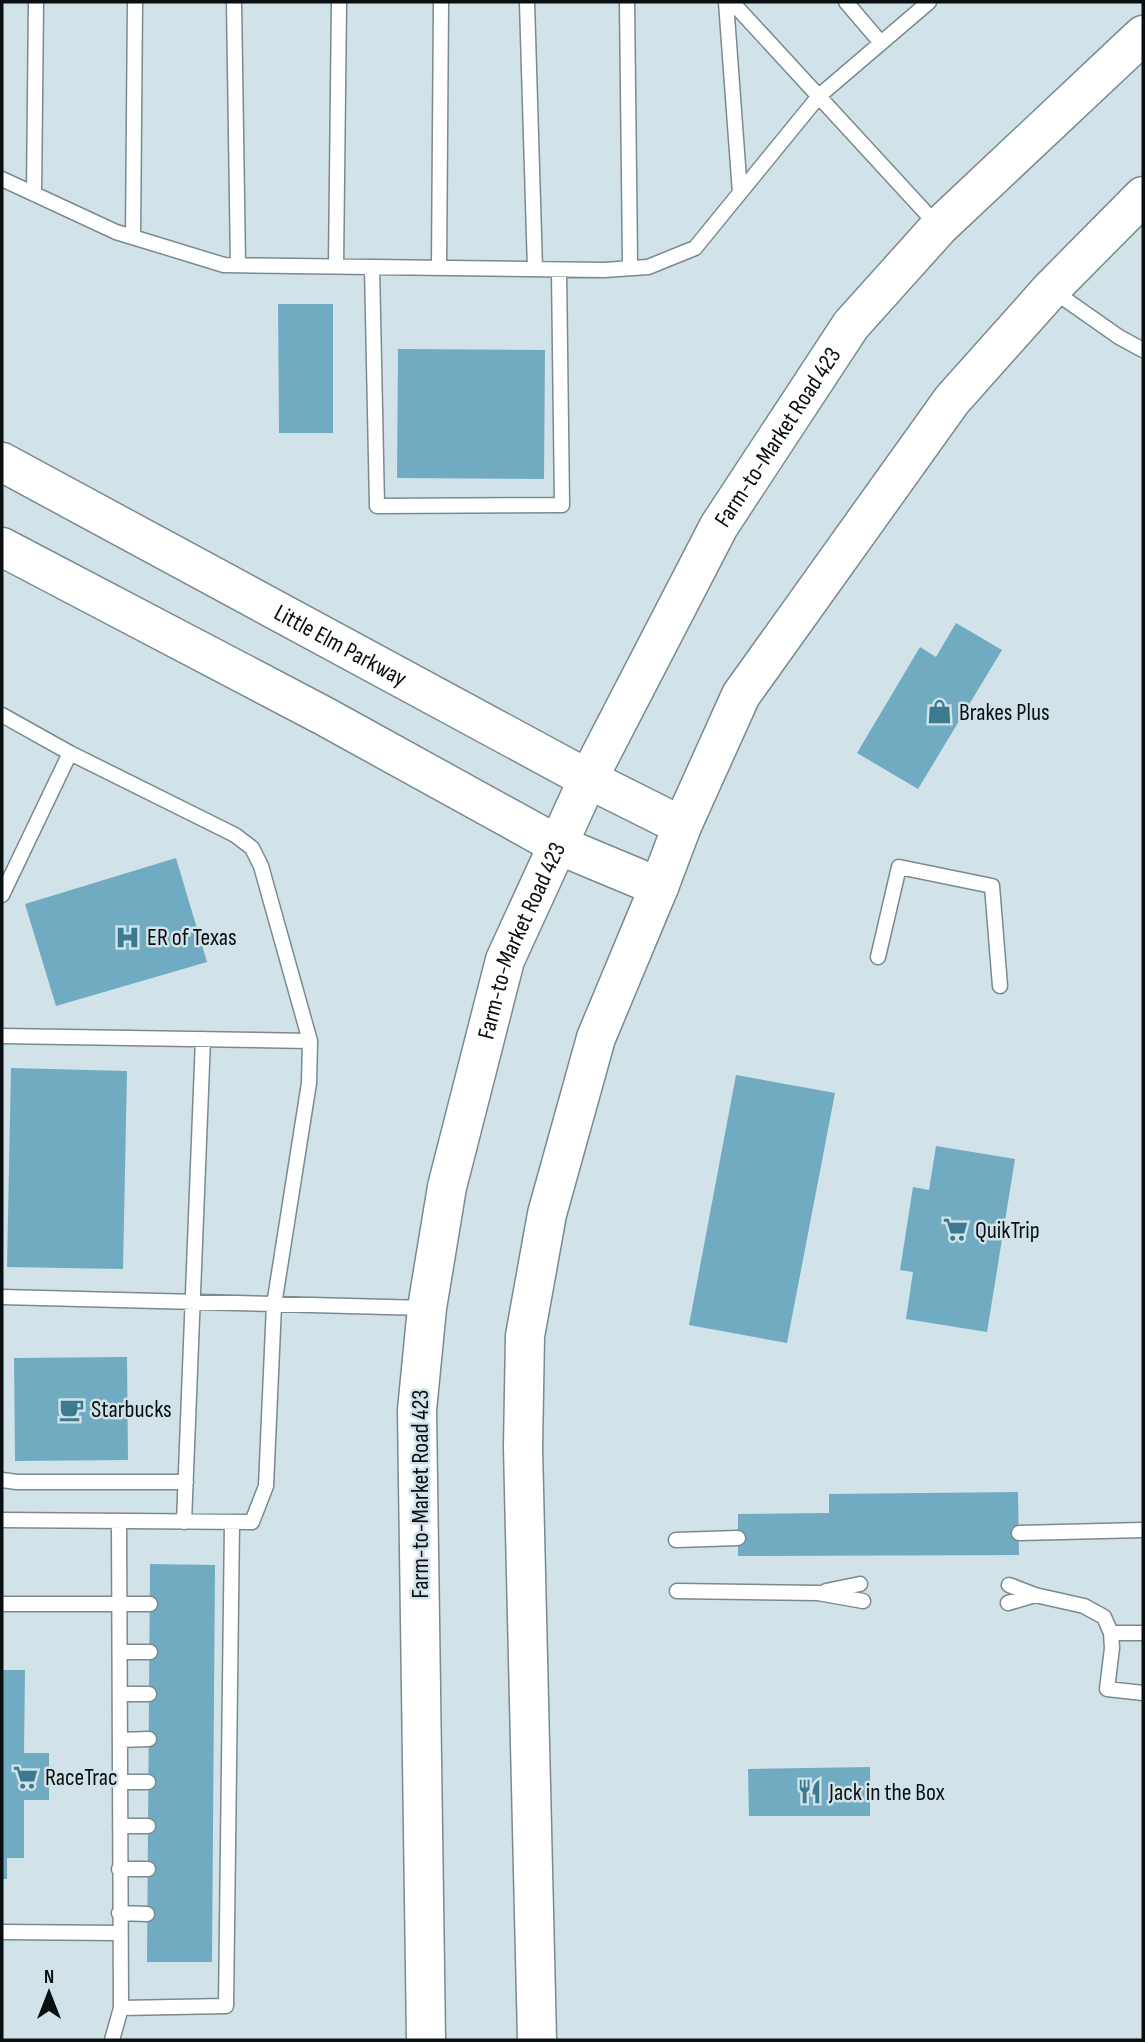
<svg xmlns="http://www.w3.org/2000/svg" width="1145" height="2042" font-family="'Sofia Sans Condensed',sans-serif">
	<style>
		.building { fill: #71abc1 }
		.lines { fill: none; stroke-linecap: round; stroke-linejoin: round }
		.lane-casing { stroke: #7a8a90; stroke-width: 17 }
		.secondary-casing { stroke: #7a8a90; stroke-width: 41 }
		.primary-casing { stroke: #7a8a90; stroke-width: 41 }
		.lane { stroke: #fff; stroke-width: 14 }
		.secondary { stroke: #fff; stroke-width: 38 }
		.primary { stroke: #fff; stroke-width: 38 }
		.labels { text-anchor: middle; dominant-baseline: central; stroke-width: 5; stroke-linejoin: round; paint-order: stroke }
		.street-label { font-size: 24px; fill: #0a0f11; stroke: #d1e2e9 }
		.poi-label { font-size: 24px; fill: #0a0f11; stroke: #d1e2e9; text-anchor: start }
	</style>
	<rect width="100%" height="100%" fill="#d1e2e9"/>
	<path class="building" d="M278 304H333V433H279Z
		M398 349 545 350 544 479 397 478Z
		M956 623 1002 650 918 789 857 753 920 647 936 657Z
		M176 858 207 962 56 1006 25 904Z
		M11 1068 127 1071 123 1269 7 1267Z
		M736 1075 835 1093 787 1343 689 1325Z
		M936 1146 1015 1159 987 1332 906 1319 913 1272 900 1270 913 1187 929 1190Z
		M127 1357 128 1460 15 1461 14 1358Z
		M1018 1492 1019 1555 738 1556V1514L829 1513V1494Z
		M150 1564 215 1565 212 1962H147Z
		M2 1670H25L24 1753H49V1800H24V1858H7V1879H2Z
		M870 1767V1816H749L748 1769Z"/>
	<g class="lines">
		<defs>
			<path id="lane" d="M234 2 238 265
				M527 2 535 269
				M627 2 630 261 628 268
				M726 2 740 193
				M732 2 938 226
				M846 2 881 43
				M2 179 116 232 224 265 604 270 648 267 695 248 819 96 929 2
				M34 194 36 2
				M133 237 135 2
				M336 266 339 2
				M372 267 377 506 562 505 559 270
				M439 268 441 2
				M1052 290 1119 337 1143 350
				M2 715 70 753 235 835 252 848 261 866 310 1041 309 1083 274 1305 266 1486 252 1522 2 1520
				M2 895 70 753
				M878 957 899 867 992 886 1000 986
				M2 1036 310 1041
				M2 1297 426 1308
				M2 1480 17 1482H186
				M184 1522 203 1039
				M1019 1533 1143 1530
				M676 1540 738 1538
				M1009 1585 1035 1595
				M677 1591 818 1593 863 1601
				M826 1591 860 1584
				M1008 1603 1035 1595 1084 1606 1104 1617 1111 1633 1112 1648 1107 1689 1143 1693
				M2 1604H150
				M1111 1633H1143
				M120 1652H150
				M120 1694H149
				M120 1740 149 1739
				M120 1782H148
				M120 1826H148
				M119 1869H148
				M119 1913 147 1914
				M2 1932 119 1933
				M121 2008 226 2006 232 1523
				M112 2040 121 2008 119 1522"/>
			<g id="secondary">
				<path id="s1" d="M2 462 588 779 682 826"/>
				<path d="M2 547 324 716 556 844 659 887"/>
			</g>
			<g id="primary">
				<path id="s2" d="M426 2040 417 1410 427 1308 447 1187 505 960 588 779 719 526 851 325 939 227 1143 35"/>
				<path d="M537 2040 523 1447 525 1336 547 1214 596 1038 659 887 682 826 741 695 952 400 1051 289 1143 196"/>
			</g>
		</defs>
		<use href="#lane" class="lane-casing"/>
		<use href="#secondary" class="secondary-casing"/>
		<use href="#primary" class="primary-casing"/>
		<use href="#lane" class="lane"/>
		<use href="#secondary" class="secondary"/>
		<use href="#primary" class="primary"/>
	</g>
	<defs>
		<symbol id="shop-bare" viewBox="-9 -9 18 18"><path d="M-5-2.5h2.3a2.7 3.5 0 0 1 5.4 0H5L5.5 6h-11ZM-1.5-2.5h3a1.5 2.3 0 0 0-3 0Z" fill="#3c7a8f" stroke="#d1e2e9" stroke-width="2.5" paint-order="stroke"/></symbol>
		<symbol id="hospital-bare" viewBox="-9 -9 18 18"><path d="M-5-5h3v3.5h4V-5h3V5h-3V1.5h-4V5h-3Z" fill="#3c7a8f" stroke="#d1e2e9" stroke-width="2.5" paint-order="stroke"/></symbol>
		<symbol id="supermarket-bare" viewBox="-9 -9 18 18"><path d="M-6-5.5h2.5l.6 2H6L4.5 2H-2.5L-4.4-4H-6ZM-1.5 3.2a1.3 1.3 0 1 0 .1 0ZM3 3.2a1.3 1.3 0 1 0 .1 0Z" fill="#3c7a8f" stroke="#d1e2e9" stroke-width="2.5" paint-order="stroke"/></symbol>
		<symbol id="cafe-bare" viewBox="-9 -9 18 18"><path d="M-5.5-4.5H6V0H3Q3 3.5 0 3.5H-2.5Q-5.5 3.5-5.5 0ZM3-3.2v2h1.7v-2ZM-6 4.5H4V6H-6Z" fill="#3c7a8f" stroke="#d1e2e9" stroke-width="2.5" paint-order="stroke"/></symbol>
		<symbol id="restaurant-bare" viewBox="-9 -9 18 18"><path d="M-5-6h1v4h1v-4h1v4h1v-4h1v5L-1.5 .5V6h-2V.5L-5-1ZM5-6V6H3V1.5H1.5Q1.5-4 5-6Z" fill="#3c7a8f" stroke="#d1e2e9" stroke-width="2.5" paint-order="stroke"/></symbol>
	</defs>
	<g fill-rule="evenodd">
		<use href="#shop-bare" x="922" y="694" width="35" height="35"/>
		<use href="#hospital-bare" x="110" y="920" width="35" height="35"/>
		<use href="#supermarket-bare" x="938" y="1212" width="35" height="35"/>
		<use href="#cafe-bare" x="54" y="1392" width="35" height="35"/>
		<use href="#supermarket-bare" x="8" y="1760" width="35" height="35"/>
		<use href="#restaurant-bare" x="792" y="1774" width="35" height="35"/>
	</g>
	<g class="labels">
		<g class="street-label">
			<text stroke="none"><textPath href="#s2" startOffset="1680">Farm-to-Market Road 423</textPath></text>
			<text stroke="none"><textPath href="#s1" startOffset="385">Little Elm Parkway</textPath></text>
			<text stroke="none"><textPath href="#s2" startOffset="1113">Farm-to-Market Road 423</textPath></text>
			<text transform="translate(420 1494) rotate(-90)">Farm-to-Market Road 423</text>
		</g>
		<g class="poi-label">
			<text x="959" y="712">Brakes Plus</text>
			<text x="147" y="937">ER of Texas</text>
			<text x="975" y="1230">QuikTrip</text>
			<text x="91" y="1409">Starbucks</text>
			<text x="45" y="1777">RaceTrac</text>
			<text x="829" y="1792">Jack in the Box</text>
		</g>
	</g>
	<rect width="1145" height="2042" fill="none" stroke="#0a0f11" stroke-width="7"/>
	<g transform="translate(49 1993)" stroke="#d1e2e9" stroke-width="5" paint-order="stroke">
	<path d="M0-5L12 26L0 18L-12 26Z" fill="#0a0f11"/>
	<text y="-10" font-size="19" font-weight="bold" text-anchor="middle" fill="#0a0f11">N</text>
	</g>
</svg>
